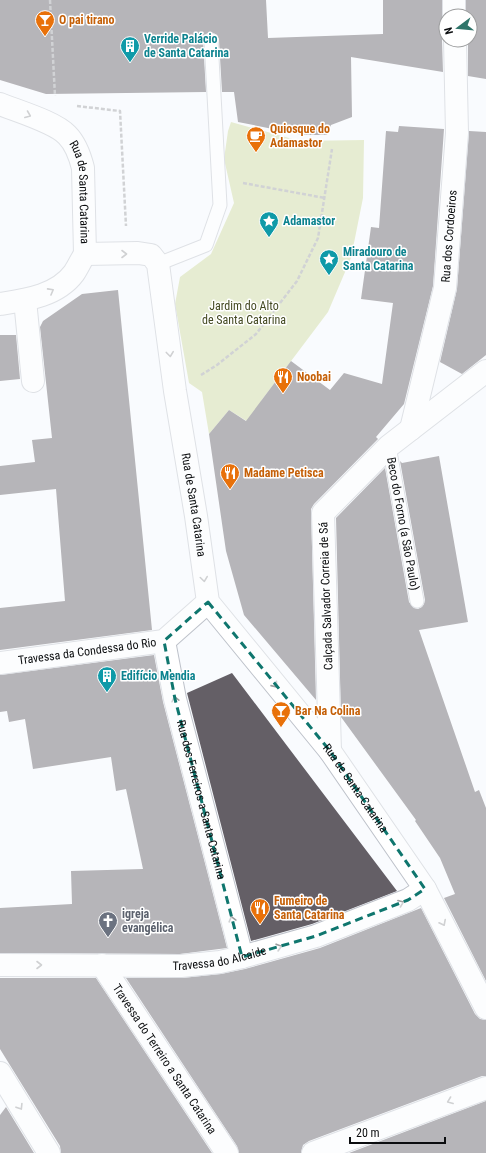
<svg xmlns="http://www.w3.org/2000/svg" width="486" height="1153" font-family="'Roboto Condensed',sans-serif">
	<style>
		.green { fill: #cfda9d }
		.building { fill: #645f66 }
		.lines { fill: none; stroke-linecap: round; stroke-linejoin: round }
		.lane-casing { stroke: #bec2ca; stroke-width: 15 }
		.street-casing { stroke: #bec2ca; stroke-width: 24 }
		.path { stroke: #9fa1a4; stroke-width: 2.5; stroke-dasharray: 4 2; stroke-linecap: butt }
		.lane { stroke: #fff; stroke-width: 13 }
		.street { stroke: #fff; stroke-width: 22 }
		.oneway { stroke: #9d9e9f }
		.marked { fill: none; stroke: #0f766e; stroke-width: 3; stroke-dasharray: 8 5; stroke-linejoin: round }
		.labels { text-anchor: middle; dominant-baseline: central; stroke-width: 3; stroke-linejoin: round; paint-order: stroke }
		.food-label { font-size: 12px; font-weight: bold; fill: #c56008; stroke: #fff; text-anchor: start }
		.culture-label { font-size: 12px; font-weight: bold; fill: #0d838f; stroke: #fff; text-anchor: start }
		.street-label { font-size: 12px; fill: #0b0d0f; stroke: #fff }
		.park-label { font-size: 12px; fill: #434921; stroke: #fff }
		.worship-label { font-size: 12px; font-weight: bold; fill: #5b616d; stroke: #fff; text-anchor: start }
	</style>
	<rect width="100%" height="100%" fill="#f9fbfe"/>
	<path class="green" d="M231 122 300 141 364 140 363 198 351 258 328 312 261 401 292 425 271 436 229 410 209 434 202 392 189 383 175 304 180 277 211 254 234 203 224 159 228 131Z"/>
	<path class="building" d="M0 0H266L268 38 383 34V0H442V16L443 22 446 25V32L442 40 443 72 351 57 352 117 331 125 327 135H303L238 122 234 92H222L219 40 217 35 211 32 206 34 203 40 206 92 46 94 0 80Z
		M466 0H486V79L468 76V40H470V16H466Z
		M399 126 444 129 433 286 404 404 376 437 378 439 314 504 311 509 316 700 244 615 226 551 209 434 229 410 246 421 291 361 330 390 344 373 382 384 393 303 361 299 371 227 379 228 386 131 398 132Z
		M469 131 486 132V355L462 374 440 362 457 289Z
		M118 290 152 630 0 650V608L65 601 56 489 0 495V466L35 462 32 440 52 438 40 327 43 321 82 294Z
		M0 335H16L20 379 0 381Z
		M439 456 468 622 419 630 475 792 479 790 486 808V981L444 898 455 894 440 858 415 821 416 820 341 717 336 518 385 468 409 602 414 608 418 609 422 607 424 604 425 600 400 461 402 463Z
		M154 655 163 702 227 948 180 954 0 953V908L72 904 71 871 143 869 126 789 116 791 111 757 33 769 25 719 9 722 7 711 0 712V675Z
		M232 673 322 792 397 891 312 924 251 941 187 693Z
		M421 908 475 1014 480 1019 486 1020V1076H482L309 1141 303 1145 301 1153H239L237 1146 126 978H182L221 974 245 969 320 948Z
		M0 978H96L212 1153H61L60 1146 0 1049Z
		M486 1101V1153H349Z
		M6 1107 34 1153H0V1115Z"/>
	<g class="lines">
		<defs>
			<g id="lane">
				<path d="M158 264 206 245 220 205 211 40"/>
				<path id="s1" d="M389 446 417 601"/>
			</g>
			<g id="street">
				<path d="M454 0V16"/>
				<path id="s2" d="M0 104C17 111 55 122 67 135 76 144 80 156 83 168L85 254"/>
				<path id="s3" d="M85 254 138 253 151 255 158 264 175 391 196 516 208 602 330 751 425 889 486 1008"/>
				<path d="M25 300 33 381"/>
				<path d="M0 304C26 300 57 296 74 273 78 267 81 260 85 254"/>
				<path id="s4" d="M411 429 445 288 457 133 455 40"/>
				<path id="s5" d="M164 641 175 699 242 957"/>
				<path id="s6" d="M0 663 164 641 208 602"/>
				<path d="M330 751 323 513 389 446 486 371"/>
				<path id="s7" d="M0 965 181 966 220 962 242 957 316 936 408 900 425 889"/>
				<path id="s8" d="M102 965 227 1153"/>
				<path d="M0 1073 49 1153"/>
				<path d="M313 1153 486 1088"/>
			</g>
		</defs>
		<use href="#lane" class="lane-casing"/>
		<use href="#street" class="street-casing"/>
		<path class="path" d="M50 0 55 96
			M77 106 120 111 126 226
			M243 183 325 198
			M201 375 217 365 256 334 297 281 318 238 332 149"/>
		<use href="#lane" class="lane"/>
		<use href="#street" class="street"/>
	</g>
	<defs><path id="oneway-chevron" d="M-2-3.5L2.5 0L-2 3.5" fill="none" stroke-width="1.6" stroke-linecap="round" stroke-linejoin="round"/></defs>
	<g class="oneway">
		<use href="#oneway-chevron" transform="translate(28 115) rotate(22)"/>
		<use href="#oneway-chevron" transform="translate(124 254)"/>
		<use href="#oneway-chevron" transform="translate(51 291) rotate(-29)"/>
		<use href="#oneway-chevron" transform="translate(170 354) rotate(83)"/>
		<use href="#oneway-chevron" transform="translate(204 579) rotate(82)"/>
		<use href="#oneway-chevron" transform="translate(275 685) rotate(51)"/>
		<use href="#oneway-chevron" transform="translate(175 699) rotate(-103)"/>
		<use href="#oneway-chevron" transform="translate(401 903) rotate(-21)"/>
		<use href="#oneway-chevron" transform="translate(232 919) rotate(-105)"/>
		<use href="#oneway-chevron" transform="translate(443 923) rotate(63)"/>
		<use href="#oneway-chevron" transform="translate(279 947) rotate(-16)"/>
		<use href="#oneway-chevron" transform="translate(39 965)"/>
		<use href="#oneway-chevron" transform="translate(450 1101) rotate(159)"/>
		<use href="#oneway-chevron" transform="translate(20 1107) rotate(58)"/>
	</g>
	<path d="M0 0H486V1153H0ZM208 602 330 751 425 889 408 900 316 936 242 957 175 699 164 641Z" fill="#f9fbfe" fill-opacity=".55" fill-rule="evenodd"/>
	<path class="marked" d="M208 602 330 751 425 889 408 900 316 936 242 957 175 699 164 641Z"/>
	<defs>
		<symbol id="bar-pin" viewBox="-11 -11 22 30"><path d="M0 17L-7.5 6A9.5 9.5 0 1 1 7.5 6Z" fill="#e8710a" stroke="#fff"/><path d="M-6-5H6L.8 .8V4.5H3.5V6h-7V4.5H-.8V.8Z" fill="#fff"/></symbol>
		<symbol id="building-pin" viewBox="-11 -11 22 30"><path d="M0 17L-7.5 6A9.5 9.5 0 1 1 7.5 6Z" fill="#0f9aa8" stroke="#fff"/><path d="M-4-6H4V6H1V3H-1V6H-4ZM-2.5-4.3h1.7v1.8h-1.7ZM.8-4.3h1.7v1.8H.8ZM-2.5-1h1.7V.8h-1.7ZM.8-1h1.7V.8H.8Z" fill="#fff"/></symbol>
		<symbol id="cafe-pin" viewBox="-11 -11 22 30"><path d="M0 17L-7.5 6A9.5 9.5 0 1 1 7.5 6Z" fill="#e8710a" stroke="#fff"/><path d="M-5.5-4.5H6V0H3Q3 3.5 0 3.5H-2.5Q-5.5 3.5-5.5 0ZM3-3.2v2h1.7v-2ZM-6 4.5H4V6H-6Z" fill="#fff"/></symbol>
		<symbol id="sight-pin" viewBox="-11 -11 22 30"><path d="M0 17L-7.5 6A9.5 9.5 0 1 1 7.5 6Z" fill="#0f9aa8" stroke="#fff"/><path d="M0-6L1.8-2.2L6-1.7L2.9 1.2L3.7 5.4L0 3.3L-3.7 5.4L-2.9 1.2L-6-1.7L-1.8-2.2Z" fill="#fff"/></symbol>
		<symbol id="restaurant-pin" viewBox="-11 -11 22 30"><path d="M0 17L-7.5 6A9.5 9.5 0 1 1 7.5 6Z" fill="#e8710a" stroke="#fff"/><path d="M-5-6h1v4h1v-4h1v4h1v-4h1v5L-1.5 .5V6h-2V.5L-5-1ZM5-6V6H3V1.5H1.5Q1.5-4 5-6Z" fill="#fff"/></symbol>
		<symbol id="church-pin" viewBox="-11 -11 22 30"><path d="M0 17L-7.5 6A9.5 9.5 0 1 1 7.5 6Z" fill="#6b7280" stroke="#fff"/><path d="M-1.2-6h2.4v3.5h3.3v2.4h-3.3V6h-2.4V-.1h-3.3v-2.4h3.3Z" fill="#fff"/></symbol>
	</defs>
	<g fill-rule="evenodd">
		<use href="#bar-pin" x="34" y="9" width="22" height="30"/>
		<use href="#building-pin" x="119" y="35" width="22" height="30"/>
		<use href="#cafe-pin" x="245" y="125" width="22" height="30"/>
		<use href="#sight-pin" x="258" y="210" width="22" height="30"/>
		<use href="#sight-pin" x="318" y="248" width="22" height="30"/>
		<use href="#restaurant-pin" x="272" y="366" width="22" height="30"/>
		<use href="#restaurant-pin" x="219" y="462" width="22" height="30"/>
		<use href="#building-pin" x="96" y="665" width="22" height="30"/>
		<use href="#bar-pin" x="270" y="700" width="22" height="30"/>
		<use href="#restaurant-pin" x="249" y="897" width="22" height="30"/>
		<use href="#church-pin" x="97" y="910" width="22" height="30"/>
	</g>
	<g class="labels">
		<g class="food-label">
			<text x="59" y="20">O pai tirano</text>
			<text x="270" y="129">Quiosque do<tspan x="270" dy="14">Adamastor</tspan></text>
			<text x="297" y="377">Noobai</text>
			<text x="244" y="473">Madame Petisca</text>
			<text x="295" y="711">Bar Na Colina</text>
			<text x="274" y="901">Fumeiro de<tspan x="274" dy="14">Santa Catarina</tspan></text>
		</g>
		<g class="culture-label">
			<text x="144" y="39">Verride Palácio<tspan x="144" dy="14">de Santa Catarina</tspan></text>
			<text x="283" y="221">Adamastor</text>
			<text x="343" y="252">Miradouro de<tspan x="343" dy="14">Santa Catarina</tspan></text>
			<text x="121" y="676">Edifício Mendia</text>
		</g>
		<g class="street-label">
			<text stroke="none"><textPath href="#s2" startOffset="135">Rua de Santa Catarina</textPath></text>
			<text stroke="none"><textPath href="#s4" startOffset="197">Rua dos Cordoeiros</textPath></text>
			<text stroke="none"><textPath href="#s3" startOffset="321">Rua de Santa Catarina</textPath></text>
			<text stroke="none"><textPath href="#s1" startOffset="79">Beco do Forno (a São Paulo)</textPath></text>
			<text transform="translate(326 596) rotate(-92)">Calçada Salvador Correia de Sá</text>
			<text stroke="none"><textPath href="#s6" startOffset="88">Travessa da Condessa do Rio</textPath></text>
			<text stroke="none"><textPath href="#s3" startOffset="657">Rua de Santa Catarina</textPath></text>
			<text stroke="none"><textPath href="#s5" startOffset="163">Rua dos Ferreiros a Santa Catarina</textPath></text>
			<text stroke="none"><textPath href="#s7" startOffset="220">Travessa do Alcaide</textPath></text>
			<text stroke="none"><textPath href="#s8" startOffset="113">Travessa do Terreiro a Santa Catarina</textPath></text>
		</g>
		<g class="park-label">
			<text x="244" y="306">Jardim do Alto<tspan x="244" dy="14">de Santa Catarina</tspan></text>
		</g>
		<g class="worship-label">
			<text x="122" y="914">igreja<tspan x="122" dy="14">evangélica</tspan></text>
		</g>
	</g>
	<g transform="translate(458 28) rotate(254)"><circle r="19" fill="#ffffff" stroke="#9d9e9f"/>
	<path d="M0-3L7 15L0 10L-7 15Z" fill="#2f756a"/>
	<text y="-6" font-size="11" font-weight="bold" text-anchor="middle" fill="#0b0d0f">N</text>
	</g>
	<path d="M350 1137v6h95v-6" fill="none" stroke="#0b0d0f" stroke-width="2"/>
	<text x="356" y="1137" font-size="12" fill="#0b0d0f" stroke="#ffffff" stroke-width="3" paint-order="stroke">20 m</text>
</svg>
